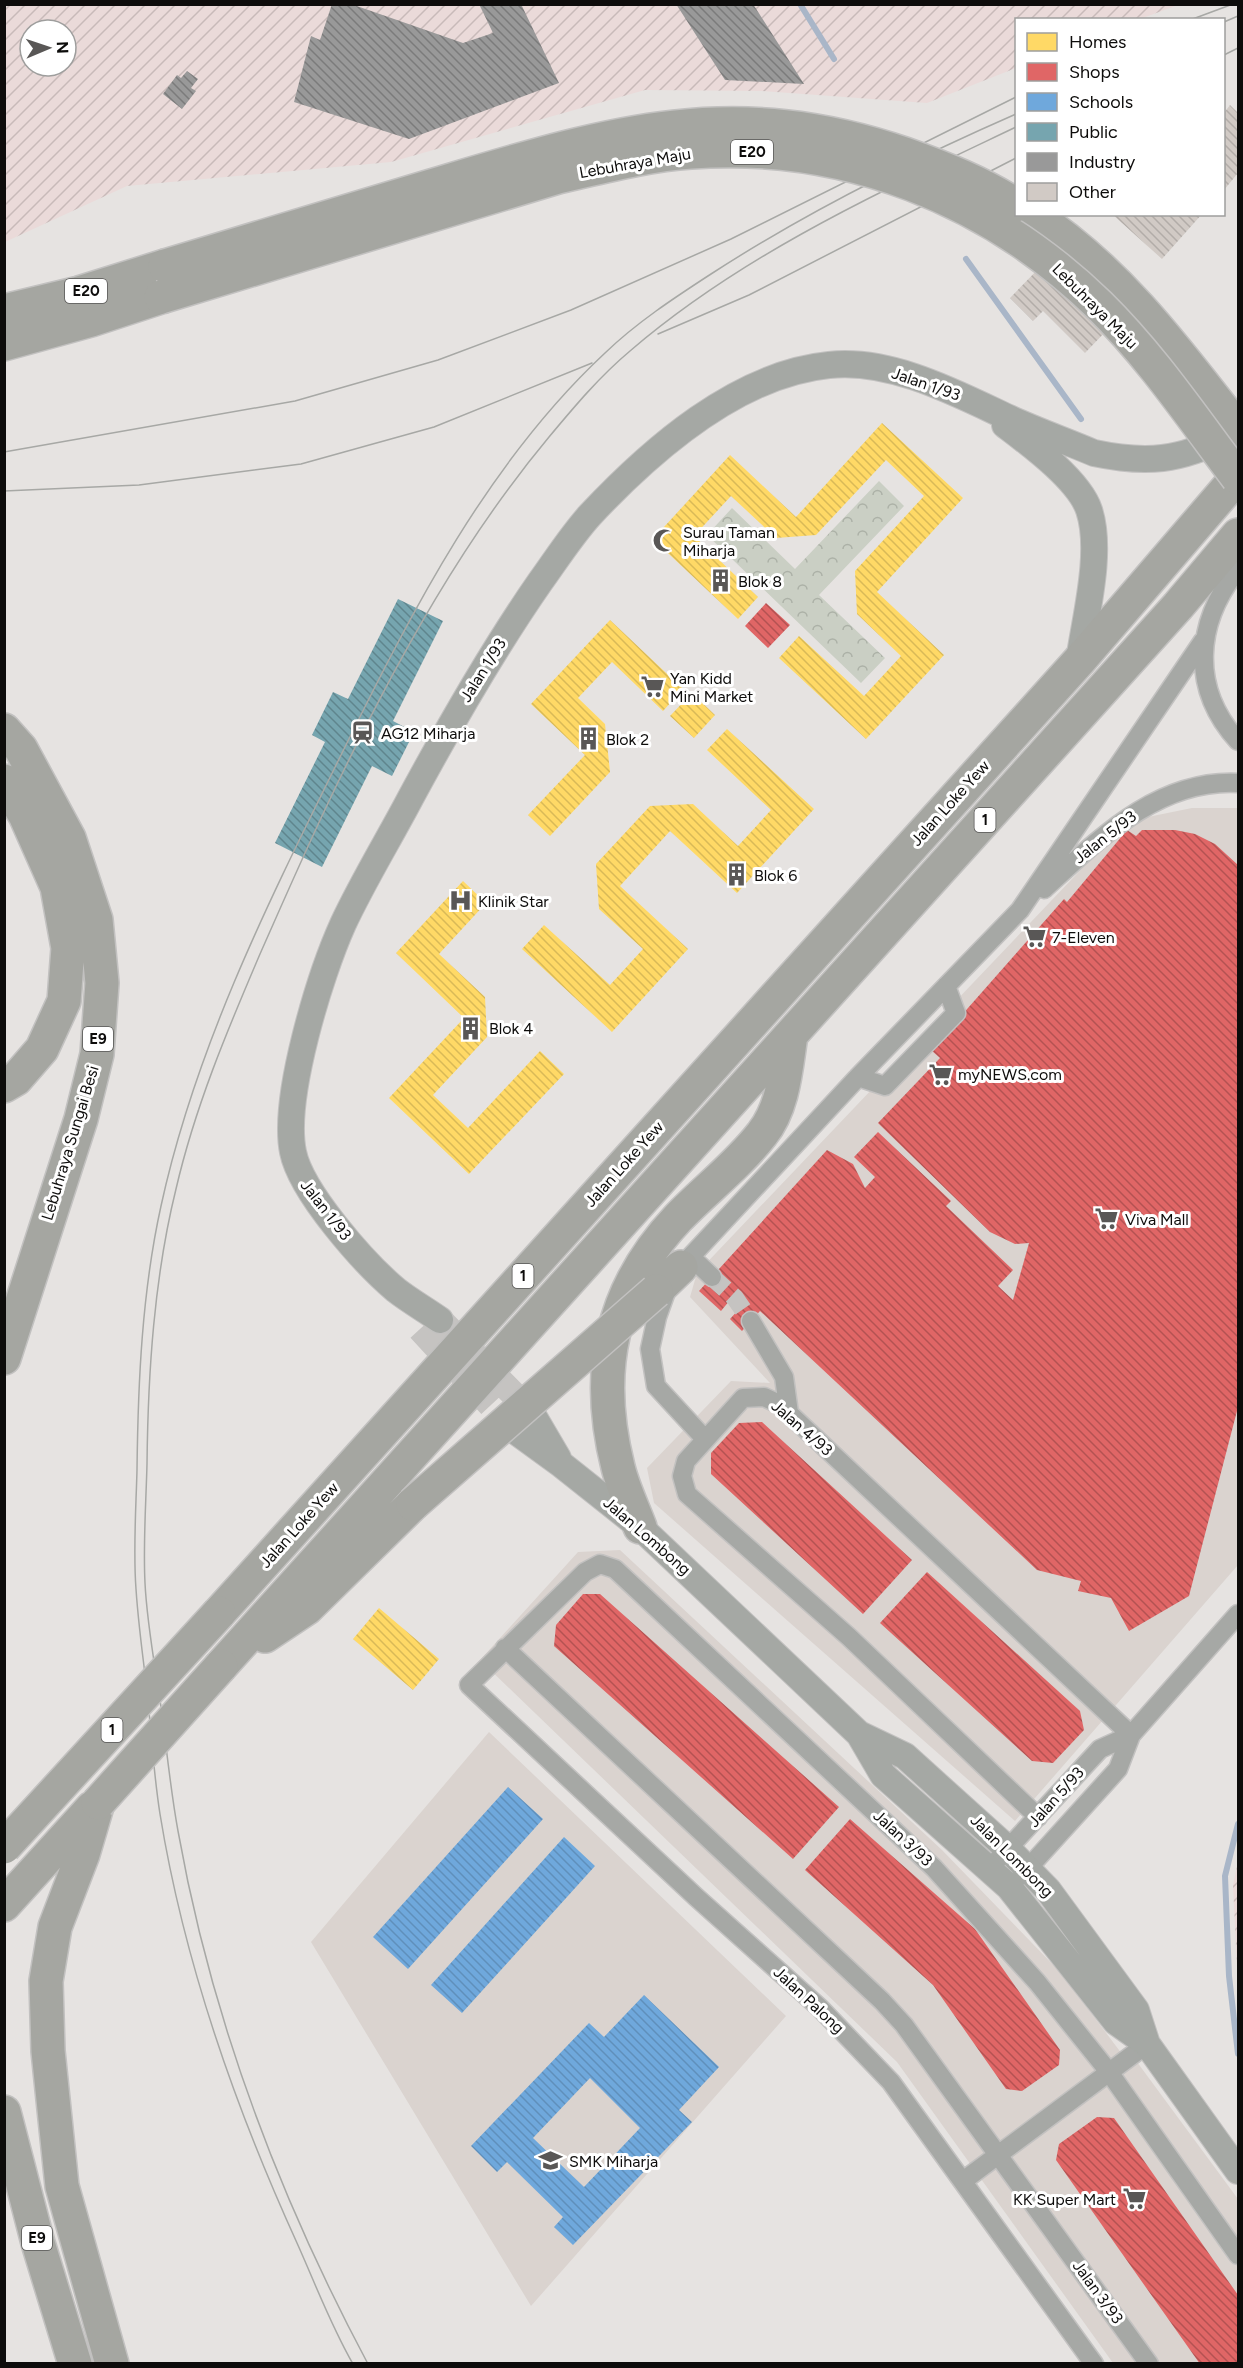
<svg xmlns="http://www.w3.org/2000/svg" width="1243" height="2368" font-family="Figtree,sans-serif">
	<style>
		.built { fill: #dad3cf }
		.industrial { fill: url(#industrial-furrows); fill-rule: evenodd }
		.park { fill: url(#park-crowns) }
		.homes { fill: url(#homes-back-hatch) }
		.shops { fill: url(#shops-back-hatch) }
		.schools { fill: url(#schools-back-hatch); fill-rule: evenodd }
		.public { fill: url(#public-back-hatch) }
		.industry { fill: url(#industry-back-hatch) }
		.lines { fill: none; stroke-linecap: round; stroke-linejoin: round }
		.stream { stroke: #a9b6c8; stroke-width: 6 }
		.building { fill: url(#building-back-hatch) }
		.street-tunnel { stroke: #c5c3c1; stroke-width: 18; stroke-dasharray: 18 9; stroke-linecap: butt }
		.secondary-tunnel { stroke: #c5c3c1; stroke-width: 26; stroke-dasharray: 26 13; stroke-linecap: butt }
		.street-casing { stroke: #c2c1c0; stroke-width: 21 }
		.secondary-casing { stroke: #c2c1c0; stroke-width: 28 }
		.highway-casing { stroke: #c2c1c0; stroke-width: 36 }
		.street { stroke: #a6a8a5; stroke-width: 18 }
		.secondary { stroke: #a5a8a4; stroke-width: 26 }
		.highway { stroke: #a5a6a1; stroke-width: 33 }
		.tram { stroke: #a7a8a5; stroke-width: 1.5 }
		.highway-bridge-casing { stroke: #c2c1c0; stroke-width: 36; stroke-linecap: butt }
		.highway-bridge { stroke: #a5a6a1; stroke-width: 33 }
		.labels { text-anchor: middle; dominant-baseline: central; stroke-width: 6; stroke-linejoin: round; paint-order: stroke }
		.shield { fill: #fff; stroke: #565554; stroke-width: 1.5 }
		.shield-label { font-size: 15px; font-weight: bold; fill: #0d0c0b }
		.street-label { font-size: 16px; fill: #0d0c0b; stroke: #fff }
		.poi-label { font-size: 16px; fill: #0d0c0b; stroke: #fff; text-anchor: start }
	</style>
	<defs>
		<pattern id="industrial-furrows" width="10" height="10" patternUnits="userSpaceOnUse" patternTransform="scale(1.5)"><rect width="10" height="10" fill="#eadad9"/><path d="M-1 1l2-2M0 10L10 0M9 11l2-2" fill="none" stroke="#c8bab9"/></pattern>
		<pattern id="park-crowns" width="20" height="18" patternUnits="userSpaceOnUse" patternTransform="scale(1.5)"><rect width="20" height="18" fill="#cacfc4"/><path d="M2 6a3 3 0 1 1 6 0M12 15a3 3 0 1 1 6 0" fill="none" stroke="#acb1a7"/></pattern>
		<pattern id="homes-back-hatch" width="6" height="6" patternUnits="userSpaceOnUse" patternTransform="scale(1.5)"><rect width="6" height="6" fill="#ffd966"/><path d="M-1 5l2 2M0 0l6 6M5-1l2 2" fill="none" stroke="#d9b957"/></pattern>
		<pattern id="shops-back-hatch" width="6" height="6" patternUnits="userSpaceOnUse" patternTransform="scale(1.5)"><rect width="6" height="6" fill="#e06666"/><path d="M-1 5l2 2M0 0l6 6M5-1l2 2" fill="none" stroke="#b45252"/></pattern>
		<pattern id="schools-back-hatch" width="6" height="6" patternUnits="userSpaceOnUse" patternTransform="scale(1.5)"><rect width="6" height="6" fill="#6fa8dc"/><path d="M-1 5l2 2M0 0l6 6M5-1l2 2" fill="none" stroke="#5f8fbb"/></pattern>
		<pattern id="public-back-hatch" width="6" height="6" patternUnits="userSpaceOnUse" patternTransform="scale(1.5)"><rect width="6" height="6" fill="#76a5af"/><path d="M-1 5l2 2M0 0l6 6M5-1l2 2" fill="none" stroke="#5f858d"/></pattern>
		<pattern id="industry-back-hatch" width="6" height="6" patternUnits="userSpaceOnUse" patternTransform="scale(1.5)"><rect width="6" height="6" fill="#999"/><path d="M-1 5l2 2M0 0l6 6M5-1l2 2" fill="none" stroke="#7b7b7b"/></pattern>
		<pattern id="building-back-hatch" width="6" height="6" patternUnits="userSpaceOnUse" patternTransform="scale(1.5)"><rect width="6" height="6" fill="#d1cac5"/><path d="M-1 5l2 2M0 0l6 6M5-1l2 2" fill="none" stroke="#b2aca8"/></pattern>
	</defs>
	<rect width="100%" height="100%" fill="#e6e3e1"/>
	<path class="built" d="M1192 808H1238V1565L1015 1821 654 1503 647 1468 731 1381 770 1383 690 1297 697 1273 1110 839 1143 818Z
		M620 1550 942 1850 1061 1973 1131 2066 1137 2062 1238 2199V2363H1113L897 2062 480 1660 578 1552Z
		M489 1732 786 2016 531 2306 311 1942Z"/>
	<path class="industrial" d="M4 5H1178L1140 19 1016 20V68L927 103 762 91 645 90 391 162 127 186 5 242ZM30 30H66V66H30Z
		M1238 1861V1988L1233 1885Z"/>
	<path class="park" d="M879 481 904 506 819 595 885 658 861 683 707 535 732 508 795 569Z"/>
	<path class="homes" d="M882 423 963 498 877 592 944 655 866 739 779 658 799 636 864 696 901 656 857 614 855 571 924 496 886 460 816 535 776 538 731 496 694 536 758 597 738 619 653 539 730 455 796 517Z
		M610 620 683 689 663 711 612 662 578 698 605 724 610 772 550 836 528 815 585 755 531 704Z
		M692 693 715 715 694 738 670 716Z
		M727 729 814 809 737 893 670 831 620 886 688 949 612 1032 522 949 544 925 610 985 643 949 599 909 596 864 650 806 693 804 738 846 771 810 707 750Z
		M463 881 486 903 439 954 485 997 487 1037 433 1095 468 1128 540 1051 564 1074 469 1174 389 1098 464 1018 396 953Z
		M379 1608 439 1659 413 1690 353 1639Z"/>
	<path class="shops" d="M766 603 790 625 768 648 745 626Z
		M1127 830 1136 836 1142 830H1175L1195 834 1215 844 1238 865V1407L1189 1596 1129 1631 1111 1598 1078 1591 1081 1581 1037 1570 760 1311 742 1331 730 1319 740 1308 730 1300 721 1311 699 1291 827 1150 853 1164 865 1188 875 1177 854 1157 878 1132 951 1201 946 1206 1013 1270 998 1286 1013 1300 1029 1243 1015 1244 990 1232 878 1123 940 1058 931 1050 1064 899 1067 902Z
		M762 1422 912 1560 863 1614 711 1474V1453L739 1423Z
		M927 1572 1080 1711 1084 1730 1053 1763 1032 1761 880 1623Z
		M583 1594H600L839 1807 793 1859 554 1646 556 1625Z
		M850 1819 975 1929 1060 2050 1059 2065 1022 2091 1006 2089 933 1985 805 1870Z
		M1097 2117 1114 2118 1238 2295V2364H1200L1056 2160 1059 2144Z"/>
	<path class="schools" d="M508 1787 543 1819 408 1969 373 1937Z
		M564 1837 595 1866 462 2013 431 1985Z
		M644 1995 719 2067 679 2110 692 2122 573 2245 554 2227 563 2217 507 2162 497 2172 471 2146 589 2023 604 2037ZM590 2078 640 2128 584 2187 533 2138Z"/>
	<path class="public" d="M398 599 443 621 393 721 414 732 392 776 372 766 322 867 275 843 325 742 312 735 333 692 348 699Z"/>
	<path class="industry" d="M332 4H351L463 43 493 33 479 4H521L559 83 409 139 294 102 311 36 320 40Z
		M676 4H753L804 84 725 80Z
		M187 71 198 79 191 88 196 91 182 109 163 94 177 75 181 78Z"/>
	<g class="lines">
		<path class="stream" d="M800 4 834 59
			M966 259 1081 419
			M1238 1824 1225 1876 1229 1976 1238 2054"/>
	</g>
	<path class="building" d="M1230 105 1238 113V173L1224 190V113Z
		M1112 214H1202L1162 259Z
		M1043 264 1109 328 1085 353 1043 311 1033 321 1010 298Z"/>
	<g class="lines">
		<path class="street-tunnel" d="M712 1277 735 1298 751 1321"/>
		<path class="secondary-tunnel" d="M440 1320 531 1412
			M420 1329 514 1430"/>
		<defs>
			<path id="street" d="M1238 569C1195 623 1190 688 1238 741
				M1044 889C1100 838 1158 779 1238 783
				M858 1077 885 1086 956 1013 946 986
				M691 1257 712 1277
				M751 1321 784 1377 789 1413
				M704 1438 656 1386 650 1349 657 1317 667 1289 681 1267 858 1077 1020 910 1203 641
				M505 1648 882 2001 904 2025 1149 2364
				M1038 1817 849 1637 687 1494 682 1476 686 1461 743 1398 764 1397 779 1404 1131 1735
				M989 1869 1100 1749 1131 1735
				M1021 1876 1118 1769 1131 1735 1238 1614
				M963 2181 1147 2044
				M1094 2364 891 2082 820 2008 696 1897 469 1685 585 1572 600 1564 615 1569 934 1868 1037 1982 1109 2072 1238 2255"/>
			<path id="secondary" d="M1005 425C1030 444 1079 480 1089 510 1103 552 1085 618 1079 661
				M440 1320C426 1310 410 1301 396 1290 364 1263 301 1192 293 1152 282 1098 320 975 343 924 363 881 389 839 411 797 451 723 492 651 540 582 556 560 571 536 590 515 651 450 737 374 829 365 890 358 956 393 1009 418 1037 431 1066 441 1094 453 1146 464 1180 461 1228 436
				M531 1412 558 1458
				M514 1430 562 1465 640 1527 859 1734 883 1775 1009 1887 1116 2022 1147 2044
				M859 1734 905 1756 1008 1849 1048 1890 1136 2010 1147 2044 1238 2171"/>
			<path id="highway" d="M1032 214C1117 269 1177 350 1238 429
				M4 311 79 293 165 266
				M4 344 91 320 161 297
				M4 730 21 749 69 838 96 920 102 983 97 1054 81 1119 4 1358
				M4 781 25 815 57 887 68 948 64 1001 42 1049 16 1079 4 1086
				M656 1291 681 1267
				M640 1527C633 1508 623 1488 618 1467 594 1372 610 1290 678 1218 705 1190 738 1165 762 1134 784 1107 786 1067 791 1035
				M219 1613 1079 661 1238 476
				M265 1636 307 1608 413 1504
				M221 1666 1178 606 1238 535
				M98 1803 83 1854 55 1927 46 1981 48 2051 62 2186 112 2364
				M4 1905 92 1808
				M4 2112 38 2243 75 2364"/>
		</defs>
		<use href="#street" class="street-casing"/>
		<use href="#secondary" class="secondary-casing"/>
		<use href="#highway" class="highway-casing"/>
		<use href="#street" class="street"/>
		<use href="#secondary" class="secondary"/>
		<use href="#highway" class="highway"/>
		<path class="tram" d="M1190 20 1233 4
			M1224 22 1238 16
			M1224 55 1238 48
			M658 334 749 295 1016 158
			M4 452 295 401 438 360 571 310 731 239 1016 97
			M4 491 139 485 301 464 434 427 592 363
			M353 2364C331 2326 315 2283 297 2243 235 2107 184 1962 160 1814 153 1770 151 1726 146 1682 142 1651 138 1620 136 1589 133 1550 136 1509 137 1470 138 1382 142 1292 161 1206 196 1045 271 897 343 751 413 609 488 462 605 353 636 323 674 298 711 274 808 211 911 160 1016 114
			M368 2364C279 2197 211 2017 178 1831 171 1793 167 1753 162 1714 156 1671 147 1626 145 1583 143 1544 146 1504 147 1464 148 1373 154 1278 176 1189 195 1107 227 1031 260 954 287 893 313 833 342 774 400 655 464 539 549 437 574 407 600 376 630 351 744 253 882 191 1016 127"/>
		<defs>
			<path id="highway-bridge" d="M165 266C254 239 342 213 431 186 602 135 728 93 905 154 944 168 982 183 1016 205
				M161 297 558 177C602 167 646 155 691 152 845 141 989 198 1099 305 1152 357 1194 420 1238 478
				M413 1504 656 1291
				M98 1803 221 1666
				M4 1847 219 1613"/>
		</defs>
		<use href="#highway-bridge" class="highway-bridge-casing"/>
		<use href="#highway-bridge" class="highway-bridge"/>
	</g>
	<defs>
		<symbol id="mosque-bare" viewBox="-9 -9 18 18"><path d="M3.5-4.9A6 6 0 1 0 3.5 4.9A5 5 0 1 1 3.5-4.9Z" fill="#595756" stroke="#fff" stroke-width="2.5" paint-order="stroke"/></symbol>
		<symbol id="building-bare" viewBox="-9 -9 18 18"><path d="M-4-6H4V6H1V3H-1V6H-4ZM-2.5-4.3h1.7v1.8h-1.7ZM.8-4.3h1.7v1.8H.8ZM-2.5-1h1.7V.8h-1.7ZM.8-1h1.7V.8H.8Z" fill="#595756" stroke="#fff" stroke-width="2.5" paint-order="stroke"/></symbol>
		<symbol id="supermarket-bare" viewBox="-9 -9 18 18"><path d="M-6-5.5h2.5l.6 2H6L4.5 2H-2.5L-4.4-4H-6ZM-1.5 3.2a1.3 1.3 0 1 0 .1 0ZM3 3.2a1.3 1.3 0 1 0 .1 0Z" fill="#595756" stroke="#fff" stroke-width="2.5" paint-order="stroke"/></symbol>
		<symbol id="station-bare" viewBox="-9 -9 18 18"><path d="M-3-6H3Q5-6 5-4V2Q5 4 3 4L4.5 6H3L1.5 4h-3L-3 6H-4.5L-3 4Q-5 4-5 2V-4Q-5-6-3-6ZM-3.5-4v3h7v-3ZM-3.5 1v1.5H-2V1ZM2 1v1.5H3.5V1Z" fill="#595756" stroke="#fff" stroke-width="2.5" paint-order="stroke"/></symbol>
		<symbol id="hospital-bare" viewBox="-9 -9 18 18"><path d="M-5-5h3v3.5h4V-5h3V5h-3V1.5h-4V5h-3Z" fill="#595756" stroke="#fff" stroke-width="2.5" paint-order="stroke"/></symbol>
		<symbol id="school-bare" viewBox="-9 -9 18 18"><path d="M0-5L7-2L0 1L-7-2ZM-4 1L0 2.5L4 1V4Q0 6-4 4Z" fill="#595756" stroke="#fff" stroke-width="2.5" paint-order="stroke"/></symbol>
	</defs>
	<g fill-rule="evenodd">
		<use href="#mosque-bare" x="648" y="524" width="33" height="33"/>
		<use href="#building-bare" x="704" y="564" width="33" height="33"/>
		<use href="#supermarket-bare" x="636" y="670" width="33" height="33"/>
		<use href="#station-bare" x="346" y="716" width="33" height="33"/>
		<use href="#building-bare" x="572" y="722" width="33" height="33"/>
		<use href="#building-bare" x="720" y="858" width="33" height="33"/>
		<use href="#hospital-bare" x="444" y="884" width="33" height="33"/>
		<use href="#supermarket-bare" x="1018" y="920" width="33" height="33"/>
		<use href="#building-bare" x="454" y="1012" width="33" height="33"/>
		<use href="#supermarket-bare" x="924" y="1058" width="33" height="33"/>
		<use href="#supermarket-bare" x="1090" y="1202" width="33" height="33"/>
		<use href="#school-bare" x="534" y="2144" width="33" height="33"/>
		<use href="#supermarket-bare" x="1118" y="2182" width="33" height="33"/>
	</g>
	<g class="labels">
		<g class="shield">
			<rect x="731" y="140" width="42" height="24" rx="4.5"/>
			<rect x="65" y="279" width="42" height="24" rx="4.5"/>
			<rect x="974.5" y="808" width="21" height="24" rx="4.5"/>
			<rect x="83" y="1027" width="30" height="24" rx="4.5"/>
			<rect x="512.5" y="1264" width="21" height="24" rx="4.5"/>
			<rect x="101.5" y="1718" width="21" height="24" rx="4.5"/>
			<rect x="22" y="2226" width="30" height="24" rx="4.5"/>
		</g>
		<g class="shield-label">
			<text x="752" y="152">E20</text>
			<text x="86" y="291">E20</text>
			<text x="985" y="820">1</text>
			<text x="98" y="1039">E9</text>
			<text x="523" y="1276">1</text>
			<text x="112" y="1730">1</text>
			<text x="37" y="2238">E9</text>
		</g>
		<g class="street-label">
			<text transform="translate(635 163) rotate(-10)">Lebuhraya Maju</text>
			<text transform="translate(1095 306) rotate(45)">Lebuhraya Maju</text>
			<text transform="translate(926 384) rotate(19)">Jalan 1/93</text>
			<text transform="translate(483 670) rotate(-58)">Jalan 1/93</text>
			<text transform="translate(950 803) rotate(-48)">Jalan Loke Yew</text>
			<text transform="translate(1105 837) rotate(-38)">Jalan 5/93</text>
			<text transform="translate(70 1143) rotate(-73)">Lebuhraya Sungai Besi</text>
			<text transform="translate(624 1164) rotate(-48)">Jalan Loke Yew</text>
			<text transform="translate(326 1210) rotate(52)">Jalan 1/93</text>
			<text transform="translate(802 1428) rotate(41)">Jalan 4/93</text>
			<text transform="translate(299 1525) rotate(-48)">Jalan Loke Yew</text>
			<text transform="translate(647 1536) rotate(41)">Jalan Lombong</text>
			<text transform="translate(1056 1797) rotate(-48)">Jalan 5/93</text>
			<text transform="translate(903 1838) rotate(43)">Jalan 3/93</text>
			<text transform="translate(1012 1856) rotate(45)">Jalan Lombong</text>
			<text transform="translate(809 2000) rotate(43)">Jalan Palong</text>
			<text transform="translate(1098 2292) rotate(54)">Jalan 3/93</text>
		</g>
		<g class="poi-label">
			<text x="683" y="532">Surau Taman<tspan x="683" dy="18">Miharja</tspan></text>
			<text x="738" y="581">Blok 8</text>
			<text x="670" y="678">Yan Kidd<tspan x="670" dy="18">Mini Market</tspan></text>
			<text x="381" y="733">AG12 Miharja</text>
			<text x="606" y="739">Blok 2</text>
			<text x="754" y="875">Blok 6</text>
			<text x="478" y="901">Klinik Star</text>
			<text x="1052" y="937">7-Eleven</text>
			<text x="489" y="1028">Blok 4</text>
			<text x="958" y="1074">myNEWS.com</text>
			<text x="1125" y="1219">Viva Mall</text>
			<text x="569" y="2161">SMK Miharja</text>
			<text x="1116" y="2199" text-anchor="end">KK Super Mart</text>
		</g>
	</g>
	<rect width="1243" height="2368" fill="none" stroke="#0d0c0b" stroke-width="12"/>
	<rect x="1015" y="18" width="210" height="198" fill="#ffffff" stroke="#9e9e9d" stroke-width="1.5"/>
	<rect x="1027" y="33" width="30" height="18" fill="#ffd966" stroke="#9e9e9d" stroke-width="1.5"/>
	<text x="1069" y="48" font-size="18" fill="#0d0c0b">Homes</text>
	<rect x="1027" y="63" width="30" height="18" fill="#e06666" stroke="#9e9e9d" stroke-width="1.5"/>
	<text x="1069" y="78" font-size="18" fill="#0d0c0b">Shops</text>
	<rect x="1027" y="93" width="30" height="18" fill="#6fa8dc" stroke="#9e9e9d" stroke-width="1.5"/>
	<text x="1069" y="108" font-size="18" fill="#0d0c0b">Schools</text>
	<rect x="1027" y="123" width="30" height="18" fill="#76a5af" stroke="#9e9e9d" stroke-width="1.5"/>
	<text x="1069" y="138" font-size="18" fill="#0d0c0b">Public</text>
	<rect x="1027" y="153" width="30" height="18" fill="#999999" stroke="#9e9e9d" stroke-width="1.5"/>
	<text x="1069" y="168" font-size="18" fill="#0d0c0b">Industry</text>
	<rect x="1027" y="183" width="30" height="18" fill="#d1cac5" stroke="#9e9e9d" stroke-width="1.5"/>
	<text x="1069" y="198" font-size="18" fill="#0d0c0b">Other</text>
	<g transform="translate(48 48) rotate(88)"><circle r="28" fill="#ffffff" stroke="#9e9e9d" stroke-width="1.5"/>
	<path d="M0-4.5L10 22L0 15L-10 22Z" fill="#595756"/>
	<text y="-9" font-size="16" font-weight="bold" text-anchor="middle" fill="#0d0c0b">N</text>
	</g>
</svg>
